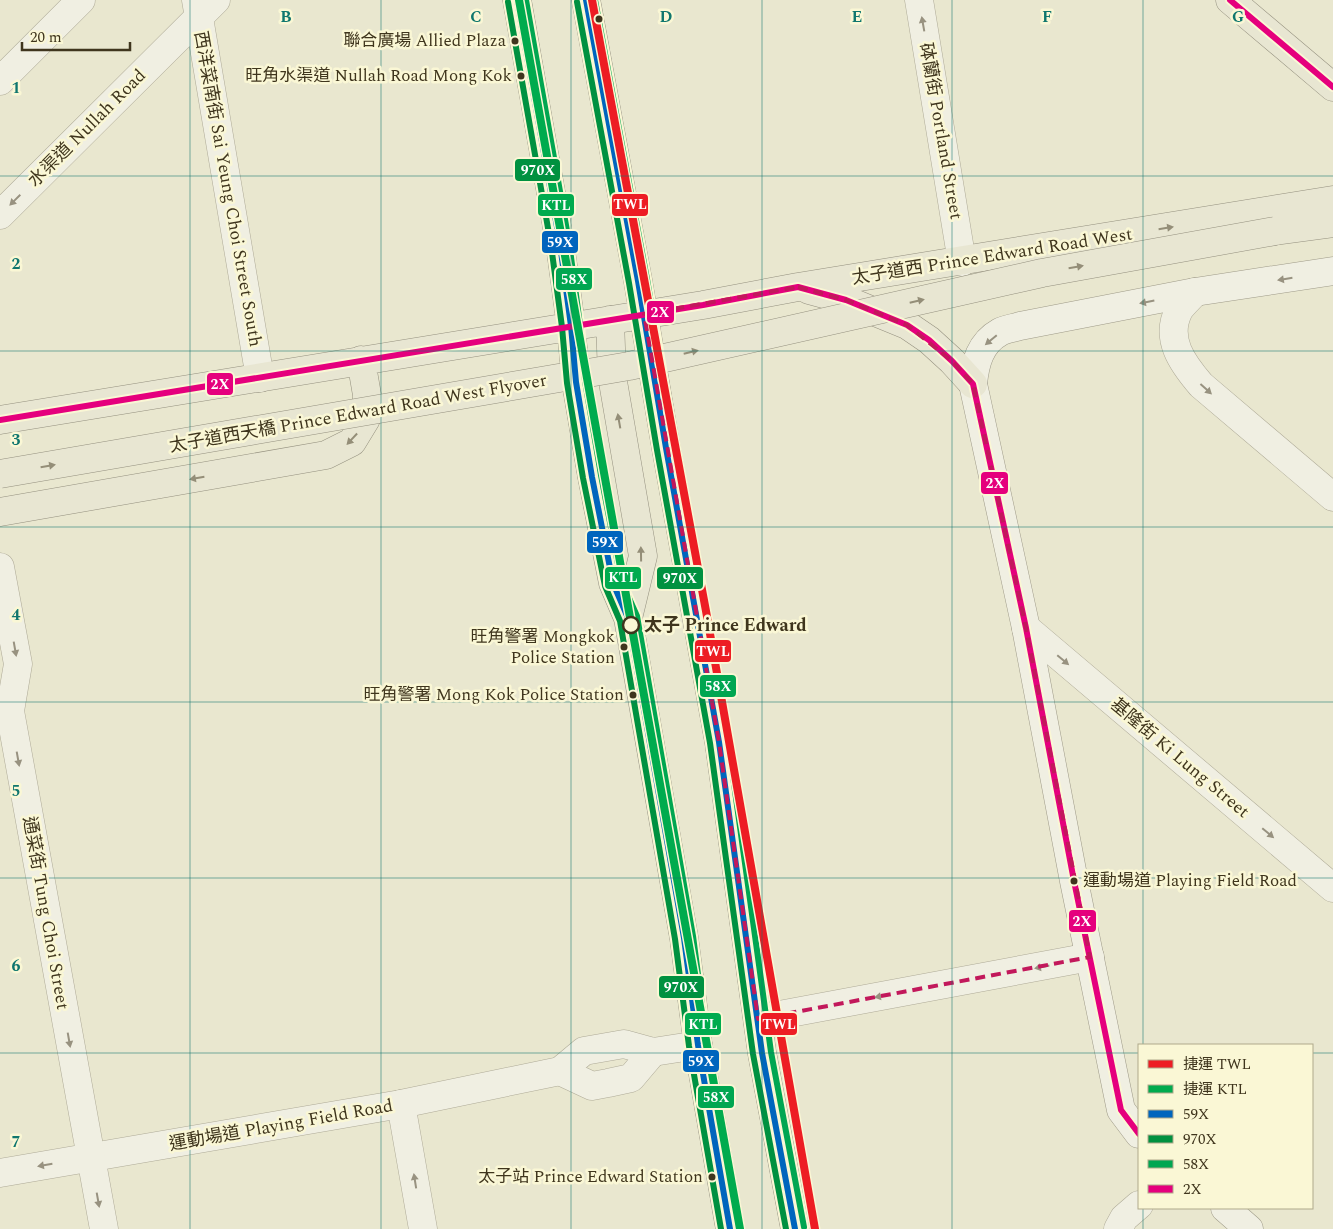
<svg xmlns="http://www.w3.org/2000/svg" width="1333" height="1229" font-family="Spectral,'Noto Sans TC',serif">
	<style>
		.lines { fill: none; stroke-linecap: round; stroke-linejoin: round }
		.minor-casing { stroke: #aeaa97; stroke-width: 29 }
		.tertiary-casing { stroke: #aeaa97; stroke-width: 29 }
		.secondary-casing { stroke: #9e9a88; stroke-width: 29 }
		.primary-casing { stroke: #94907f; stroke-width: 29 }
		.minor { stroke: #f0efe2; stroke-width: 28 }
		.tertiary { stroke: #f0efe2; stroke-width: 28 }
		.secondary { stroke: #f0efe2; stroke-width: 28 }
		.primary { stroke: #e8e6d2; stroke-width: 28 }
		.primary-bridge-casing { stroke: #94907f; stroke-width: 29; stroke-linecap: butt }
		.primary-bridge { stroke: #e8e6d2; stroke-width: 28 }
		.bus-1-casing { stroke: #faf7d5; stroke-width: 10 }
		.bus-2-casing { stroke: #faf7d5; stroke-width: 10 }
		.bus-3-casing { stroke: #faf7d5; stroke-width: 10 }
		.bus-4-casing { stroke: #faf7d5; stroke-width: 10 }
		.bus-1 { stroke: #0065bd; stroke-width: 6 }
		.bus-2 { stroke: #009140; stroke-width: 6 }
		.bus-3 { stroke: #00a651; stroke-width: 6 }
		.bus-4 { stroke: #e5007d; stroke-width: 6 }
		.metro-1-casing { stroke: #faf7d5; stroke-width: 11 }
		.metro-2-casing { stroke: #faf7d5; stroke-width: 11 }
		.metro-1 { stroke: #ed1d24; stroke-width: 8 }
		.metro-2 { stroke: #00ab4e; stroke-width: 8 }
		.oneway { fill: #989280 }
		.oneway2 { fill: #948e78 }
		.marked { fill: none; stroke: #c2185b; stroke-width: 4; stroke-dasharray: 10 6; stroke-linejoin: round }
		.grid { fill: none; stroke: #0f766e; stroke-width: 1; stroke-opacity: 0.55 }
		.bus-dot { fill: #3f351d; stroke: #faf7d5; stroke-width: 2 }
		.stop-dot { fill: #faf7d5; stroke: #3f351d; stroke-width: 2.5 }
		.labels { text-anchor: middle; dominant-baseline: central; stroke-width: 5; stroke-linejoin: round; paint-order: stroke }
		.bus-label { font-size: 17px; fill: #3f351d; stroke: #faf7d5; text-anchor: end }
		.street-label { font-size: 18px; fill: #3f351d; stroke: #faf7d5 }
		.stop-label { font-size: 18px; font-weight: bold; fill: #3f351d; stroke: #faf7d5; text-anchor: start }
		.grid-label { font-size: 16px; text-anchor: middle; font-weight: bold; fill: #0f766e; stroke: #faf7d5; stroke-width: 5; stroke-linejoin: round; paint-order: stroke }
		.line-badge { stroke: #faf7d5; stroke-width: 2 }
		.badge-label { font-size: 14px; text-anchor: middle; font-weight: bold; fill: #fff }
	</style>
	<rect width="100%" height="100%" fill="#e9e7cf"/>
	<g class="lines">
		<defs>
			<path id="minor" d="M196 0 260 378
				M919 0 962 262
				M0 81 81 0
				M0 215 216 0
				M1195 292C1190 298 1183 304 1179 310 1164 339 1183 364 1201 385L1333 497
				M1026 628 1333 888
				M560 1071 592 1086 608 1083 631 1078 653 1052
				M0 1173 401 1104
				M1118 1229 1124 1218 1139 1205"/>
			<path id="tertiary" d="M0 567 18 664 10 711 104 1229
				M758 1019 1090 957
				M423 1229 401 1104 560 1071 584 1051 624 1044 653 1052 698 1045"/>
			<path id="secondary" d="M1139 1134 1121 1110 1074 881 1026 628 973 384C975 363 980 343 1000 332 1006 329 1014 328 1020 326L1195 292 1333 271
				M1225 1208 1249 1229"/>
			<path id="primary" d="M517 0 560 244 571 326 576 382 592 477 613 583 628 618 684 938 698 1045 730 1229
				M586 0 638 281 666 448 719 742 762 1053 795 1229
				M1230 0 1333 87
				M1275 231 1333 223
				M809 290 846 300 907 325 929 340 952 361 973 384
				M610 320 612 376 643 556 628 618
				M0 420 703 305 798 287 1333 200
				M0 512 326 455 352 442 366 419 367 395 361 360"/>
		</defs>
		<use href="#minor" class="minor-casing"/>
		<use href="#tertiary" class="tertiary-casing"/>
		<use href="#secondary" class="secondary-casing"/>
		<use href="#primary" class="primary-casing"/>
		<use href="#minor" class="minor"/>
		<use href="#tertiary" class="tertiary"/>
		<use href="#secondary" class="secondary"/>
		<use href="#primary" class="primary"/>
		<defs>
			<path id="primary-bridge" d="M0 474 629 366 1042 273 1275 231"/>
		</defs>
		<use href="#primary-bridge" class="primary-bridge-casing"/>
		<use href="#primary-bridge" class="primary-bridge"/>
		<defs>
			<path id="bus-1" d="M517 0 560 244 571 326 576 382 592 477 613 583 628 618 684 938 698 1045 730 1229
				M586 0 638 281 666 448 719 742 762 1053 795 1229"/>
			<path id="bus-2" d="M508 2 551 245 562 327 567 383 583 478 605 586 620 621 675 939 689 1046 721 1229
				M577 2 629 283 657 450 710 743 753 1054 786 1229"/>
			<path id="bus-3" d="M526 0 569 242 580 325 585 381 601 475 621 580 637 616 693 936 707 1044 739 1228
				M595 0 647 279 675 447 728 740 771 1052 804 1227"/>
			<path id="bus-4" d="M1230 0 1333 87
				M0 420 703 305 798 287 846 300 907 325 929 340 952 361 973 384 1026 628 1074 881 1121 1110 1139 1134"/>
		</defs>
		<use href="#bus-1" class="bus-1-casing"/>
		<use href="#bus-2" class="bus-2-casing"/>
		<use href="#bus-3" class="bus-3-casing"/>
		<use href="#bus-4" class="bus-4-casing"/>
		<use href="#bus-1" class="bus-1"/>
		<use href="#bus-2" class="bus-2"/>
		<use href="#bus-3" class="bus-3"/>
		<use href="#bus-4" class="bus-4"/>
		<defs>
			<path id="metro-1" d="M592 0 706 611 815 1229"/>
			<path id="metro-2" d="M519 0 740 1229"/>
		</defs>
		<use href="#metro-1" class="metro-1-casing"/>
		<use href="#metro-2" class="metro-2-casing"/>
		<use href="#metro-1" class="metro-1"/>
		<use href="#metro-2" class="metro-2"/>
	</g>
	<defs><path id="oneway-solid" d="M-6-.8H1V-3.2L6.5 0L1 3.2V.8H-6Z" transform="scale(1.25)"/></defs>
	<g class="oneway">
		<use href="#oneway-solid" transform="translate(923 24) rotate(-100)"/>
		<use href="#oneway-solid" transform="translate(15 200) rotate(135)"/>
		<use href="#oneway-solid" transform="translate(1285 279) rotate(171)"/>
		<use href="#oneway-solid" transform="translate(1147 302) rotate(169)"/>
		<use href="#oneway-solid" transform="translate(991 340) rotate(140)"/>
		<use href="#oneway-solid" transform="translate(1206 389) rotate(42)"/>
		<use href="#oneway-solid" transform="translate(15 649) rotate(80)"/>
		<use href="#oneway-solid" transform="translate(1063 660) rotate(40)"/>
		<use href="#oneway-solid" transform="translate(18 759) rotate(80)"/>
		<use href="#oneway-solid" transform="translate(1268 833) rotate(40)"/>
		<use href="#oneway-solid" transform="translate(1042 967) rotate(169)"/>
		<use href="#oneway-solid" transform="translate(882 996) rotate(170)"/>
		<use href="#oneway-solid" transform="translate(69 1040) rotate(80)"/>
		<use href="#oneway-solid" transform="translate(45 1165) rotate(170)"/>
		<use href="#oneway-solid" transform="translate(415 1181) rotate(-99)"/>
		<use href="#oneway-solid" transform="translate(98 1200) rotate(80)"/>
	</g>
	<g class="oneway2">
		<use href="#oneway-solid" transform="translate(1166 228) rotate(-9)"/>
		<use href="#oneway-solid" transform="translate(1076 267) rotate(-10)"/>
		<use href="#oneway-solid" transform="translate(917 301) rotate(-13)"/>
		<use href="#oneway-solid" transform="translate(691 352) rotate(-13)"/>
		<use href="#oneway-solid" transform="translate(619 421) rotate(-100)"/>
		<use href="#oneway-solid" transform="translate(352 439) rotate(133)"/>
		<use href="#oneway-solid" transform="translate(48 466) rotate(-10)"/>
		<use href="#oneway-solid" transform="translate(197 478) rotate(170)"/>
		<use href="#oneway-solid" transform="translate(641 554) rotate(-91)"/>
	</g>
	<path class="marked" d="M798 287 846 300 907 325 952 361 973 384 1026 628 1090 957 758 1019 719 742 644 314Z"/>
	<path class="grid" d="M190 0V1229M381 0V1229M571 0V1229M762 0V1229M952 0V1229M1143 0V1045M0 176H1333M0 351H1333M0 527H1333M0 702H1333M0 878H1333M0 1053H1139M1312 1053H1333M1143 1208V1229"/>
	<g class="bus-dot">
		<circle cx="599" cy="19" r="4.5"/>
		<circle cx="515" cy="41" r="4.5"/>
		<circle cx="521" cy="76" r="4.5"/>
		<circle cx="624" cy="647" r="4.5"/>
		<circle cx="633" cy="695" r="4.5"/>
		<circle cx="1074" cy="881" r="4.5"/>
		<circle cx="712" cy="1177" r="4.5"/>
	</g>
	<circle class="stop-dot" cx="631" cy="625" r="8"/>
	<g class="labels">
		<g class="bus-label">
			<text x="506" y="41">聯合廣場 Allied Plaza</text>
			<text x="512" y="76">旺角水渠道 Nullah Road Mong Kok</text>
			<text x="615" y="637">旺角警署 Mongkok<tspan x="615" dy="21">Police Station</tspan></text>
			<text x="624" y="695">旺角警署 Mong Kok Police Station</text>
			<text x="1083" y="881" text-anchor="start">運動場道 Playing Field Road</text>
			<text x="703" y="1177">太子站 Prince Edward Station</text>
		</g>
		<g class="street-label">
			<text transform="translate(87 128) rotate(-45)">水渠道 Nullah Road</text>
			<text transform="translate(941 131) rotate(80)">砵蘭街 Portland Street</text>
			<text transform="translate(228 189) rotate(80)">西洋菜南街 Sai Yeung Choi Street South</text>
			<text transform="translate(992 256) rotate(-9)">太子道西 Prince Edward Road West</text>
			<text transform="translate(358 413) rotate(-10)">太子道西天橋 Prince Edward Road West Flyover</text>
			<text transform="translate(1180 758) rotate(40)">基隆街 Ki Lung Street</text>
			<text transform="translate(46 913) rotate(80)">通菜街 Tung Choi Street</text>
			<text transform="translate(281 1125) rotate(-10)">運動場道 Playing Field Road</text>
		</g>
		<g class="stop-label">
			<text x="644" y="625">太子 Prince Edward</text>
		</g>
	</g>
	<g class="grid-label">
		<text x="286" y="22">B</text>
		<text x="476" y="22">C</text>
		<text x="666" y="22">D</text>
		<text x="857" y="22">E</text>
		<text x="1047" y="22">F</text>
		<text x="1238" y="22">G</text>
		<text x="16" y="93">1</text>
		<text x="16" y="269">2</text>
		<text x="16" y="445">3</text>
		<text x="16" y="620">4</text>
		<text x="16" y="796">5</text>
		<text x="16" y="971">6</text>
		<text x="16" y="1147">7</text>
	</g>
	<g class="line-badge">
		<rect x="514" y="158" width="47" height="24" rx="5" fill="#009140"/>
		<rect x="611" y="193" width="38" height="24" rx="5" fill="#ed1d24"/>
		<rect x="537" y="193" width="38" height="24" rx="5" fill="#00ab4e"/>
		<rect x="541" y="230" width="38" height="24" rx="5" fill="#0065bd"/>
		<rect x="555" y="267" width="38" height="24" rx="5" fill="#00a651"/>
		<rect x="646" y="300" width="29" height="24" rx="5" fill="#e5007d"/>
		<rect x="206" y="372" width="28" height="24" rx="5" fill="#e5007d"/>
		<rect x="980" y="471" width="29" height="24" rx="5" fill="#e5007d"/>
		<rect x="586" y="530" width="38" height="24" rx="5" fill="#0065bd"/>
		<rect x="604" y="566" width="38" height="24" rx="5" fill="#00ab4e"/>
		<rect x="656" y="566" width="48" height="24" rx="5" fill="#009140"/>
		<rect x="694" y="639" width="38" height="24" rx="5" fill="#ed1d24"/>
		<rect x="699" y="674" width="38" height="24" rx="5" fill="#00a651"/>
		<rect x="1068" y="909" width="29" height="24" rx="5" fill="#e5007d"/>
		<rect x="658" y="975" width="47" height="24" rx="5" fill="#009140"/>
		<rect x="760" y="1012" width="38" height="24" rx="5" fill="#ed1d24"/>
		<rect x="684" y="1012" width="38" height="24" rx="5" fill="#00ab4e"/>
		<rect x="682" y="1049" width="38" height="24" rx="5" fill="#0065bd"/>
		<rect x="697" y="1085" width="38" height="24" rx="5" fill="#00a651"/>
	</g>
	<g class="badge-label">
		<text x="538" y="175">970X</text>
		<text x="630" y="209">TWL</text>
		<text x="556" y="210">KTL</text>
		<text x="560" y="247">59X</text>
		<text x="574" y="284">58X</text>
		<text x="660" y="317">2X</text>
		<text x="220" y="389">2X</text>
		<text x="995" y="488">2X</text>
		<text x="605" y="547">59X</text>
		<text x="623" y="582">KTL</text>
		<text x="680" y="583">970X</text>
		<text x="713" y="656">TWL</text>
		<text x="718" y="691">58X</text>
		<text x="1082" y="926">2X</text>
		<text x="681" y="992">970X</text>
		<text x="779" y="1029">TWL</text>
		<text x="703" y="1029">KTL</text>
		<text x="701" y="1066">59X</text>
		<text x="716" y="1102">58X</text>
	</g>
	<rect x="1138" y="1044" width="175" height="165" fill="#faf7d5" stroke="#afa98b"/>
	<rect x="1148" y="1060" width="25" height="8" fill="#ed1d24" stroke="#afa98b"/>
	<text x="1183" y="1069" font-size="15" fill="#3f351d">捷運 TWL</text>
	<rect x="1148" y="1085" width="25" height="8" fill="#00ab4e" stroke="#afa98b"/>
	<text x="1183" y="1094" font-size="15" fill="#3f351d">捷運 KTL</text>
	<rect x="1148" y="1110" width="25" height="8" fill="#0065bd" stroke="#afa98b"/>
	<text x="1183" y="1119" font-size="15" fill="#3f351d">59X</text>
	<rect x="1148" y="1135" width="25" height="8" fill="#009140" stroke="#afa98b"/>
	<text x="1183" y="1144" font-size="15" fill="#3f351d">970X</text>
	<rect x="1148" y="1160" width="25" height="8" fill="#00a651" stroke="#afa98b"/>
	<text x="1183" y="1169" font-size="15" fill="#3f351d">58X</text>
	<rect x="1148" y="1185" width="25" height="8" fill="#e5007d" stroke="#afa98b"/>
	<text x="1183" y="1194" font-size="15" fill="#3f351d">2X</text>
	<path d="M22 42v8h108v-8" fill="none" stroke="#3f351d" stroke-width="2.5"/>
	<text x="30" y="42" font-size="15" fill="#3f351d" stroke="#faf7d5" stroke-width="4" paint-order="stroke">20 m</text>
</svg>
